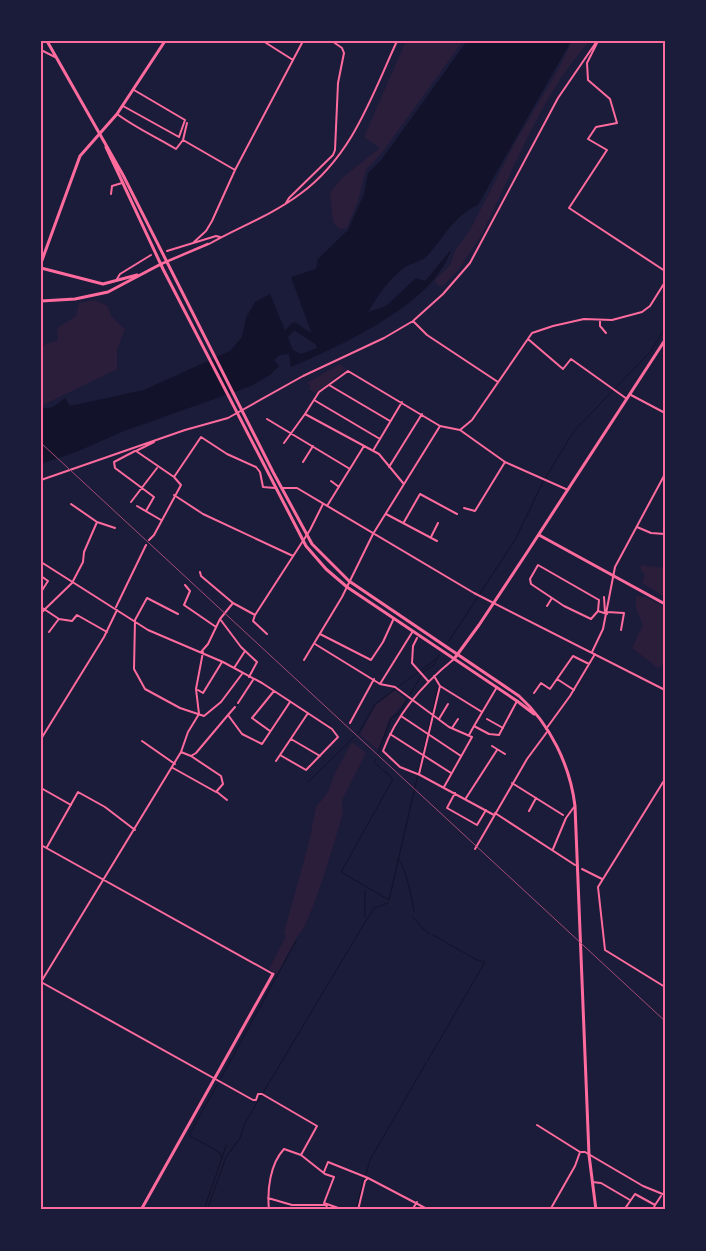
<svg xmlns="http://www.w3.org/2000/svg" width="706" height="1251" font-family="Mulish,sans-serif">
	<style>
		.green { fill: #2a1e3b }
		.water { fill: #12122b }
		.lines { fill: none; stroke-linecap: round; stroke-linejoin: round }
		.stream { stroke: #12122b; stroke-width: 1 }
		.river { stroke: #12122b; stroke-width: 7 }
		.minor { stroke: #ff6b9d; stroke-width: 2 }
		.tertiary { stroke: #ff6b9d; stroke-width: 2.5 }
		.secondary { stroke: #ff6b9d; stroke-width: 3 }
		.primary { stroke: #ff6b9d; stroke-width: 3 }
		.rail { stroke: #a44b75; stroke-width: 1 }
		.neatline { fill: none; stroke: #ff6b9d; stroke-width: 2 }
	</style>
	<rect width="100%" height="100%" fill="#1b1b3a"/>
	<path class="green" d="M406 41H463L384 150 366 170 358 201 347 228 340 229 333 222 330 192 342 178 380 148 364 137Z
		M572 41H590C543 91 512 173 482 234L459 269 444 285 438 286 435 280 450 265 456 249 470 230 516 141 558 70Z
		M95 300 108 306 111 316 125 329 117 350V369L41 406V346L58 340 57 328 76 316 79 303Z
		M340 364 346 369 315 393 309 389 311 386 307 383Z
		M641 565 665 568V597L642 583 645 574 641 571Z
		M636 596 645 597 665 607V663L658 668 632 648 643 625 636 609Z
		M395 690 406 700 389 720 378 750 360 735 375 706Z
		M352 742 366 753 342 800 343 813C336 836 311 926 297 937L277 974 269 969 286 936 284 932 308 846 316 807 328 792 334 775Z"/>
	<path class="water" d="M467 41H571L478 205C453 216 444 238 426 257 421 262 411 263 405 267 388 280 379 294 368 312L386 306 416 278 425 281 451 250C434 304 340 346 291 367L289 354 280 355 274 360 279 366 270 375 251 386 124 431 76 452 41 464V409L53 407 65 398 70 406 144 390 230 351 242 337 246 318 255 302 270 294 293 350 301 354 317 348 291 277 316 269 318 259 348 230 364 194 368 173 382 159Z"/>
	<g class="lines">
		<path class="stream" d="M449 641 515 540 543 482 574 431 651 351 665 328
			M409 696 424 671 434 665 439 655
			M321 720 331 725
			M358 734 375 704 436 659
			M378 753 391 718 398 714 407 700
			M376 759 374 762 393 779 341 872 389 900 438 687
			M308 782 354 737
			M398 859C405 865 413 902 414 912
			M413 917 423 929 429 933
			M368 918 374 908 388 903
			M428 1060 485 962 477 960 433 935
			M221 1078 296 941
			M217 1085 190 1133V1136L219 1152 222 1158
			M366 1174 370 1160 426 1063
			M204 1210 226 1146
			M207 1210 226 1157 240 1138 245 1123 367 919 365 917V891
			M356 1210 364 1178"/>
		<path class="river" d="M281 339 294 326 320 343"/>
		<path class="minor" d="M263 41 293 60
			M598 41 587 63 588 80 610 99 617 123 596 127 588 139 607 150 569 208 665 271
			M41 50 55 57
			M123 106 179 137 185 120 134 90
			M117 114C136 128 156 137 176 149L183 140 187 123
			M183 140 235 170
			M111 194 112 186 122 183
			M286 203 289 198 333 155 335 150 338 83 344 53 342 48 332 41
			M194 242 206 231 212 221 235 170 303 41
			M209 244C239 227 272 215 300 194 352 156 371 98 397 41
			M167 251 216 236 220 237
			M117 279 120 274 151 255
			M600 320V326L606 333
			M413 321 427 335 498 382
			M528 339 563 369 571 359 627 399
			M329 385 390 421
			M631 395 665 413
			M314 400 380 439
			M267 419 350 469
			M460 430 472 420 532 333 553 326 584 319 612 320 642 312 650 306 665 282
			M284 443 305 414
			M374 449 402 402
			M135 451 114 462 115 468 154 497 146 511
			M303 462 313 446
			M389 467 422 414
			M174 477 201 437 227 454 256 467 260 472 263 487 275 488
			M41 480 185 430 228 418 303 376 384 338 413 321 443 294 470 263 558 98 597 41
			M331 481 339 487
			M403 483 379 454 305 414 319 392 348 371 440 426 460 430 505 462 568 490
			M283 488H297L474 593 665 690
			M174 495 203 514 293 556
			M131 502 157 468
			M71 504 97 522 115 528
			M137 506 161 520
			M327 506 364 446
			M464 508 475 511 505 462
			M386 514 437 541
			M404 522 420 494 457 514
			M637 527 651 533 665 534
			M431 537 438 523
			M149 540 154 535 181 485 174 477 136 451 154 442
			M41 562 148 630 223 662 262 683 332 729 338 737 306 770 280 755
			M200 572 201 576 233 603 255 615
			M41 576 48 581 41 592
			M185 585 190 591 184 605 216 627
			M604 597 605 613
			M547 606 552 598
			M41 607 59 619 72 621 77 615 107 632
			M116 607 146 545
			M598 611 599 600 538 565 530 579 531 584 564 606 591 619 598 611 607 614
			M607 612 624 613 621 630
			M41 613 72 583 83 562 84 552 97 522
			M178 614 147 598 135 620 134 669 145 689 180 708 204 716 221 702 242 674
			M220 619 241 647 257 662 249 677
			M49 632 58 620
			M267 634 253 621 255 615 310 530 323 504
			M320 634 371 660 383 642 394 618
			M417 638 413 646 412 663 428 681
			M315 644 380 684 395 687 449 727 472 737 444 787
			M201 652 208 644 220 619 233 603
			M592 652 603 629 615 567 665 474
			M454 659C423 684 397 713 383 751L400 767 420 775 494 815
			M304 660 342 597 373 534 440 426
			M234 668 245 651
			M557 679 574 690
			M380 684 413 631
			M440 686 482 712
			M198 690 203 693 222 662
			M534 693 541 683 550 689 573 656 589 664
			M238 703 253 680
			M664 714 665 713
			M228 715 235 707
			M401 716 461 756
			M439 719 448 704
			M487 719 503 728
			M350 723 374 679
			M474 726 497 687
			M452 728 458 719
			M546 729 570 696 595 654
			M270 731 252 718 274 691
			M390 734 451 773
			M469 735 474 726 489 734 499 735 517 701
			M41 739 104 637 117 610
			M291 739 320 756
			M142 741 175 764
			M492 746 505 754
			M181 752 191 756 196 753 228 715 242 734 262 744 290 702
			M276 761 308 713
			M173 768 216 792 223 784 221 776 191 756
			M419 774 440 686 434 676
			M665 779 598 887 605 950 665 987
			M512 783 563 815
			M41 788 71 805
			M217 792 227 800
			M455 793 447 808 477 825 486 810
			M466 798 497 750
			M529 811 536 798
			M495 813 575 865
			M41 845 273 974
			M47 847 78 792 105 807 135 830
			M475 849 527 759 547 732
			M553 849 566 818 574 807
			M582 869 602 879
			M41 982 181 752 188 732 199 714 196 689 203 652
			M41 982 253 1100H256L258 1094H262L317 1126 301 1155
			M537 1125 580 1152H585L643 1186 665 1195
			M324 1172 328 1162 368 1178
			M592 1182 601 1183 630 1200
			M268 1198 292 1205H325
			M269 1210C267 1190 270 1164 284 1149L301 1155 325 1174 334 1177 324 1203 344 1210
			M326 1210 327 1204
			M358 1210 365 1181 368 1178 429 1210
			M412 1210 417 1202
			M550 1210 575 1166 580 1152
			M624 1210 635 1194 655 1205 661 1196
			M653 1210 655 1205"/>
		<path class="tertiary" d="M161 264 208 244"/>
		<path class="secondary" d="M41 263 80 156 117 114 165 41
			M41 268 103 284 137 275
			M41 301 75 299 108 292 161 264
			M539 535 665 604
			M454 659 479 625 526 554 665 340
			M141 1210 273 974"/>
		<path class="primary" d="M47 41 123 175 273 472 312 544 349 581 519 696C550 724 570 765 575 806L589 1155 596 1210
			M106 147 163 269 306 546 326 569 347 587 517 701 534 714"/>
		<path class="rail" d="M41 443 665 1021"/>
	</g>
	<rect width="706" height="1251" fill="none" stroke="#1b1b3a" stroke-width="85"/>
	<rect x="42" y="42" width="622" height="1166" class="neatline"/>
</svg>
